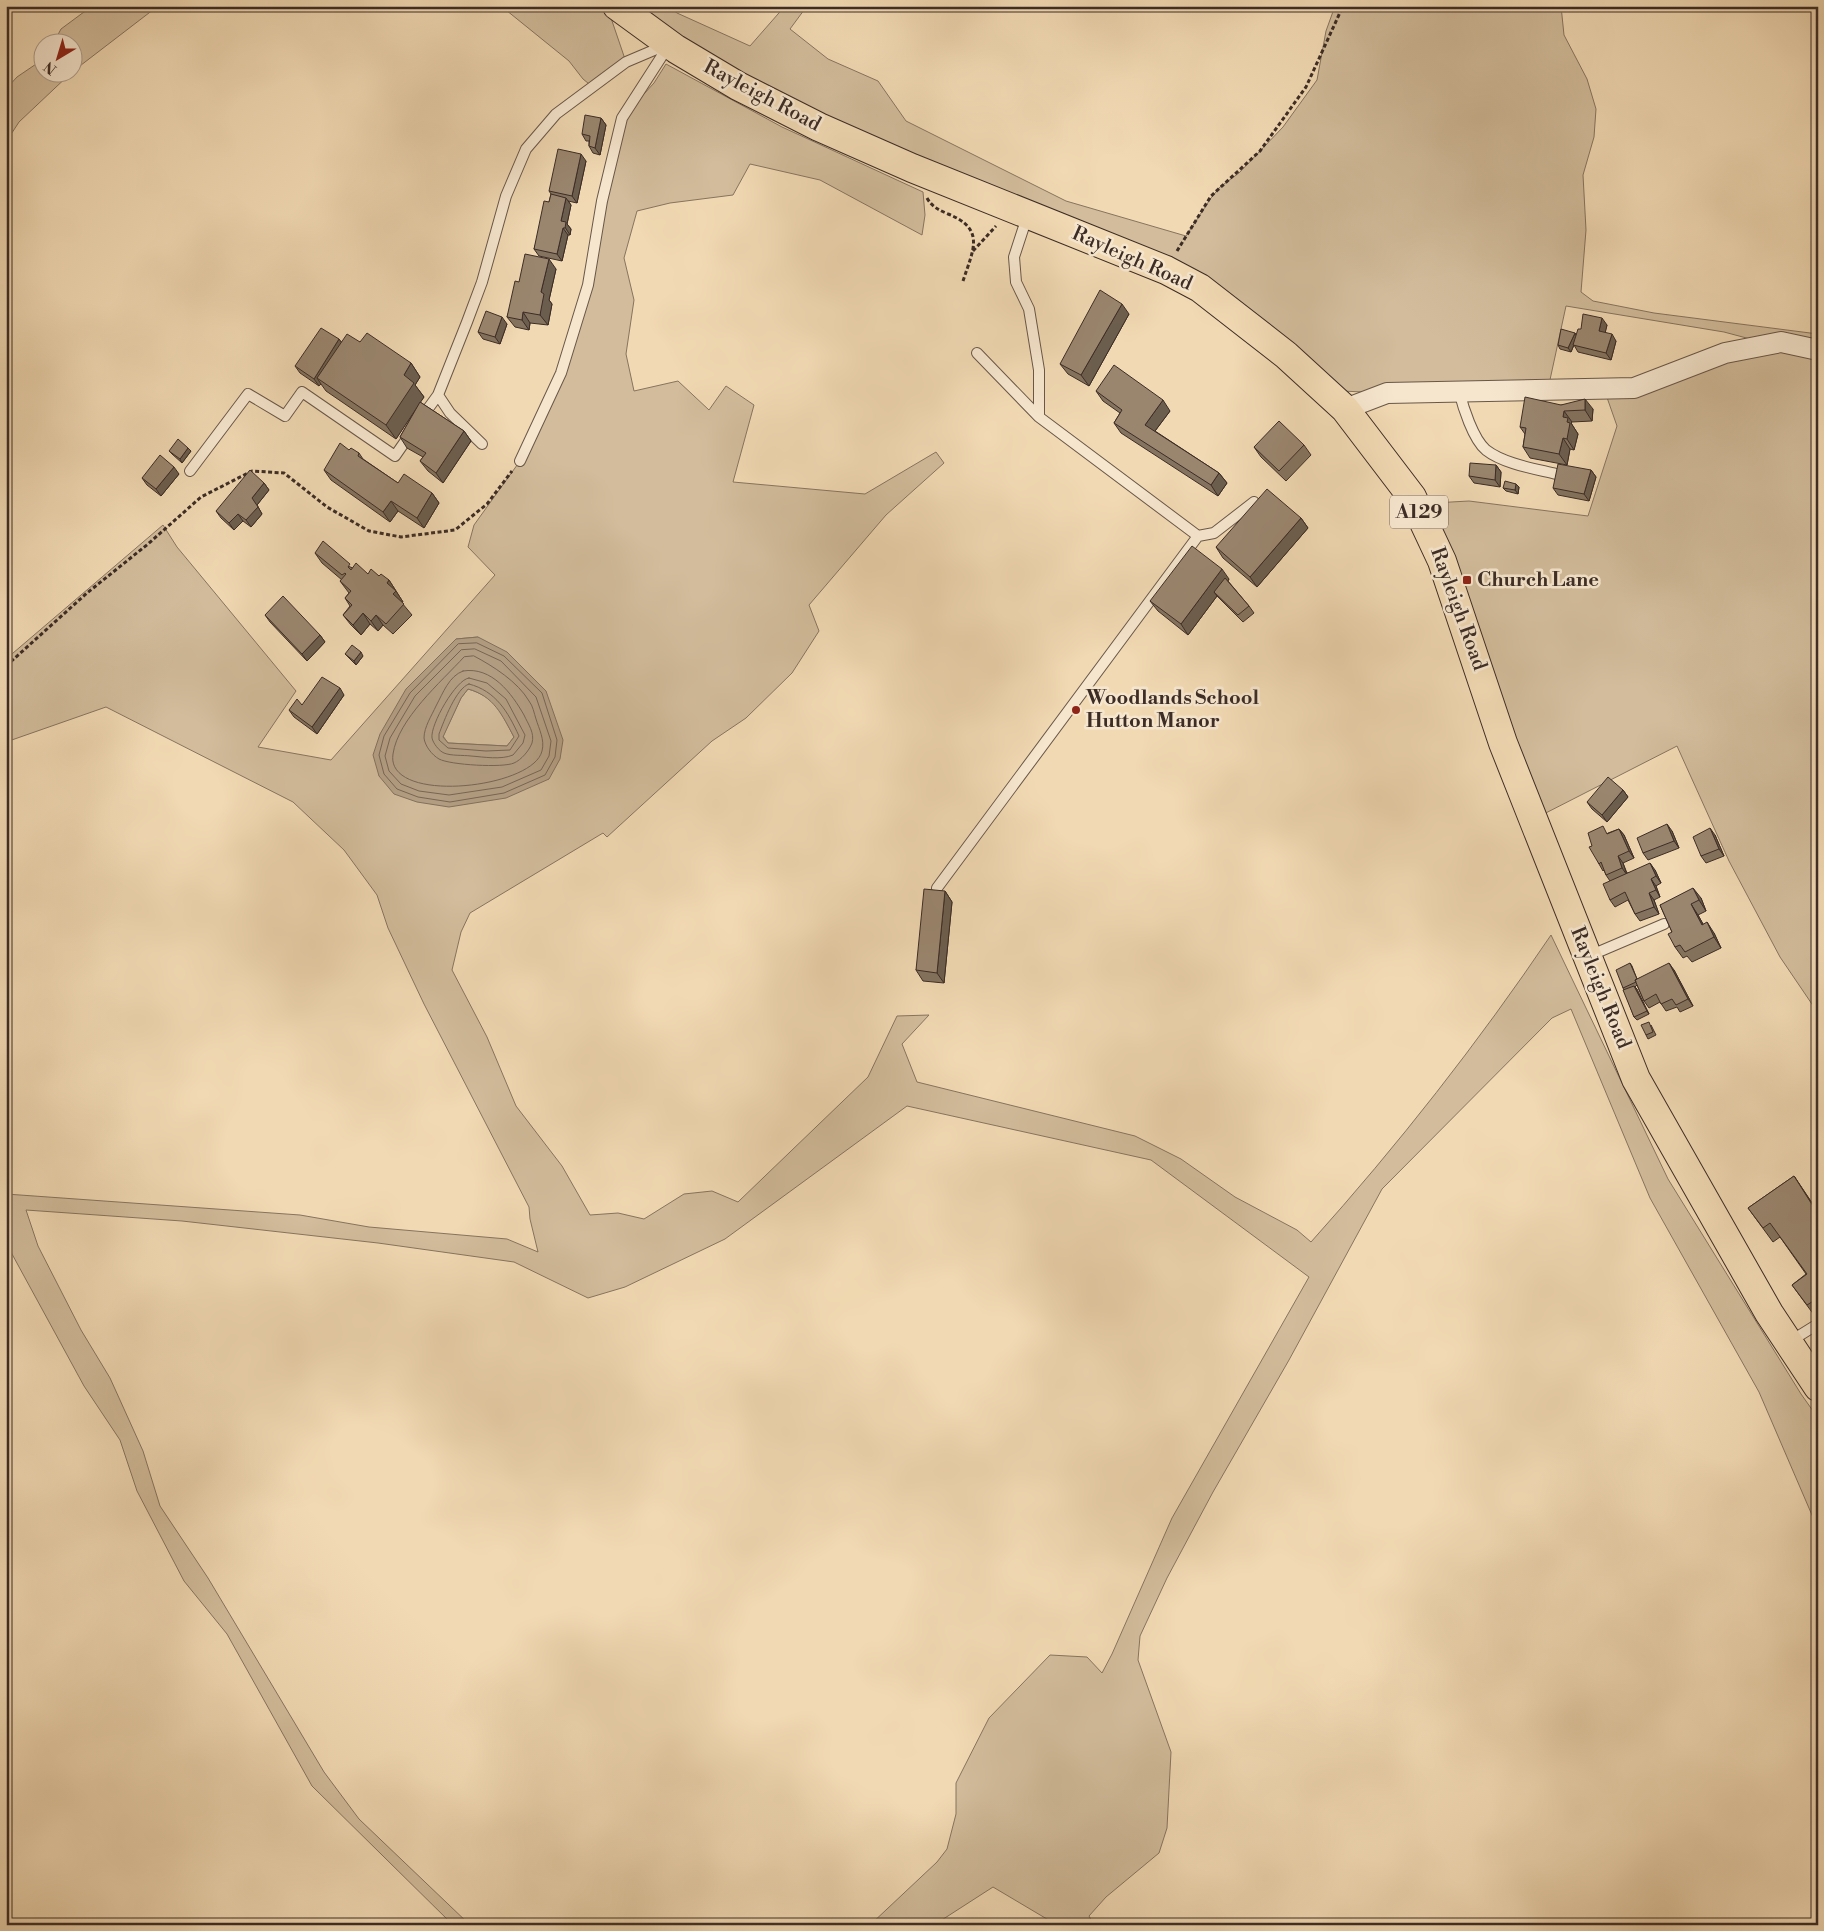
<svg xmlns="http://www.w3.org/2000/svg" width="1824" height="1931" font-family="'Libre Bodoni',serif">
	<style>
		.green { fill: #d2bc9b; stroke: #877460; fill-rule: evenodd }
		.water { fill: #b39e83; stroke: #83705e; fill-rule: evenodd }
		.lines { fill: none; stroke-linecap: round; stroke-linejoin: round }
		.shore { stroke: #786554; stroke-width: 1 }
		.lane-casing { stroke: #695749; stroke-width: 12 }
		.street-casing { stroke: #695749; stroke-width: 22 }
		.primary-casing { stroke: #3c2c26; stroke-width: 30 }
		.path { stroke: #3c2c26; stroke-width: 3; stroke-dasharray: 4 2.5; stroke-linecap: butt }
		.lane { stroke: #f6e6ce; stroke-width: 10 }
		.street { stroke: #f6e6ce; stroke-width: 20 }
		.primary { stroke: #f1d9b3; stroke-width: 28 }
		.wall { fill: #84735f; stroke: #3c2c26 }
		.shaded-wall { fill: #6c5e4e; stroke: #3c2c26 }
		.building { fill: #9a866f; stroke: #3c2c26 }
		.poi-dot { fill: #8f2418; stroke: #f6e6ce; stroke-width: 2 }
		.labels { text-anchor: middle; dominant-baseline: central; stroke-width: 5; stroke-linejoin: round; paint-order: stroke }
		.shield { fill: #f6e6ce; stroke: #746458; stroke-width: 1 }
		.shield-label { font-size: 19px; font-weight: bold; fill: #3c2c26 }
		.street-label { font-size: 20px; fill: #3c2c26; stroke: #f6e6ce }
		.poi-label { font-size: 20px; font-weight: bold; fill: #3c2c26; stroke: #f6e6ce; text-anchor: start }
	</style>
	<rect width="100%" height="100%" fill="#f1d9b3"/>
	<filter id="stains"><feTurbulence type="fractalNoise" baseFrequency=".004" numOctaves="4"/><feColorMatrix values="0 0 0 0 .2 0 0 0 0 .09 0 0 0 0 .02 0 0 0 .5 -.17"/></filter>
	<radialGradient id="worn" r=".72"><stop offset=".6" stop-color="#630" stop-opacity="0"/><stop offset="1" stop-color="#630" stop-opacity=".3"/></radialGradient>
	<path class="green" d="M92 6H158L72 72V42H54L61 29Z
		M501 6H598L611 18 626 62 594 88 583 79 569 61Z
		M617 6H668L677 13 750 46 785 6H807L790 29 828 59 878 81 906 121 1066 201 1186 236 1211 198 1220 187 1239 173 1283 127 1317 80 1326 31 1335 6H1561L1564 35 1587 79 1596 109 1594 137 1583 175 1586 230 1581 292 1593 301 1654 313 1818 334V1013L1780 957 1729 861 1677 746 1534 819 1415 504 1469 501 1588 516 1617 426 1604 389 1769 344 1724 332 1566 306 1548 389 1387 393 1341 391 1200 288 912 168Z
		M42 60V72H72L19 122 6 142V89L17 77Z
		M666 64 782 127 923 192 925 215 922 235 820 180 750 164 733 195 670 203 637 211 624 258 634 300 626 354 634 391 678 381 709 410 726 386 754 405 733 482 865 494 936 452 944 463 886 515 809 605 819 631 792 673 746 718 712 741 607 837 603 833 470 913 461 932 452 970 487 1037 516 1106 562 1166 590 1215 618 1213 644 1219 684 1194 712 1191 738 1202 868 1077 897 1016 929 1015 902 1044 917 1082 1135 1136 1181 1159 1235 1197 1297 1230 1311 1242C1398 1145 1478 1043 1551 935L1668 1179 1801 1394 1818 1418V1529L1759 1392 1650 1198 1571 1009 1552 1018 1382 1189 1289 1360 1213 1492 1167 1578 1140 1636 1138 1660 1171 1752 1167 1828 1159 1853 1106 1897 1089 1916 1094 1925H1057L993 1887 934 1925H870L937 1862 947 1849 956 1814V1783L989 1718 1050 1655 1087 1657 1102 1673 1112 1654 1172 1518 1309 1277 1151 1160 907 1106 725 1239 625 1287 588 1298 514 1262 378 1243 182 1221 26 1210 38 1246 81 1330 110 1378 143 1451 160 1506 208 1578 324 1772 359 1819 470 1925H453L312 1786 227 1634 184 1581 137 1491 120 1440 84 1386 6 1243V1194L300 1215 369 1227 507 1239 538 1252 530 1219 529 1207 424 1004 388 928 377 895 344 850 293 802 106 707 6 742V659L163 525 177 547 296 691 258 747 331 760 495 575 468 547 474 525 520 461 561 373 588 285 622 118 654 83ZM478 637 549 779 379 776 444 652 456 639Z
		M468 689C496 697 501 713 514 737L507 746 448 743 443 736 461 698Z"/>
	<path class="water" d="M478 637 507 652 546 691 563 740 560 759 549 779 506 798 449 807 417 802 394 794 379 776 373 755 380 734 406 689 456 639ZM468 689C494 696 502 715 514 737L507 746 448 743 443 737 461 698Z"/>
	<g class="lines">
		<path class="shore" d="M477 643 504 656 542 693 557 740 555 757 545 775 504 793 450 802 418 797 397 789 384 774 379 755 384 736 410 693 458 644Z
			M475 649 501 661 536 697 551 741 549 756 541 770 502 787 449 795 419 791 401 784 389 771 385 756 390 738 415 696 461 650Z
			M474 656C493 666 518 682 529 701 533 706 534 713 536 719 539 729 545 740 542 751 533 789 385 805 393 754 398 719 441 682 464 657Z
			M463 671C492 666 512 694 524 715 528 724 535 733 532 743 529 751 521 760 514 763 503 768 450 765 439 759 432 755 425 746 424 738 424 727 432 715 436 706 443 693 449 676 463 671Z
			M469 678 487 683 506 699 525 735 523 743 513 755C501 760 484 757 471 756 463 755 451 756 444 753 439 751 433 743 432 738 430 725 456 679 469 678Z
			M469 684C496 691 508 712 519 736L510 750 486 751 448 748 439 740V734C444 721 456 688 469 684Z"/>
		<defs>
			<path id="lane" d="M977 353 1039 417
				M1459 391C1463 407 1473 439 1486 450 1504 464 1536 469 1556 474
				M438 395 450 413 482 444
				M422 417 438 395 467 322 482 282 506 196 526 149 556 114 626 62 666 45
				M520 461 561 373 588 285 602 201 622 118 669 45
				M190 471 248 394 285 416 302 392 395 456 411 433
				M1198 536 1214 533 1254 502
				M937 888 1198 536 1039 417V370L1029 309 1016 282 1014 257 1028 214
				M1589 956 1664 924
				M1789 1342 1818 1324"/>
			<path id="street" d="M1345 409 1387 393 1634 388 1725 353 1781 342 1818 350"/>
			<path id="primary" d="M617 6 676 49 738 86 819 127 912 168 1166 270 1200 288 1286 355 1345 409 1412 497 1442 561 1503 743 1636 1079 1769 1313 1818 1387"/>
		</defs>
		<use href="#lane" class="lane-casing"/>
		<use href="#street" class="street-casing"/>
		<use href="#primary" class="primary-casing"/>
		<path class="path" d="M927 198C932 207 939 210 948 214 986 229 973 250 963 281
			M973 251 996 226
			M1177 251 1211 196 1260 151 1306 87 1343 6
			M6 666 87 593 148 544 201 497 252 471 284 473 327 507 369 531 401 537 455 530 487 504 512 471"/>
		<use href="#lane" class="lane"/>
		<use href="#street" class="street"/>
		<use href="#primary" class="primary"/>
	</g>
	<path class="wall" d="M601 118 606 125 600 155 593 153 589 146V141H586L582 134Z
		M586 161 577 203 568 201 571 205 567 224 571 229 570 235H568L562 261 539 256 534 249 549 202 551 194 549 191Z
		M556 269 549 300 552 304 548 325 530 323 529 330 515 327 507 317 519 282Z
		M1129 314 1089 386 1068 374 1060 364Z
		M507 324 500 344 483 339 478 332Z
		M1607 325 1605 332 1616 341 1611 360 1578 352 1574 345 1571 352 1560 349 1558 345 1575 333 1576 335 1581 329Z
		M339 339 341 342H360L411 363 420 377 415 385 424 397 420 402 464 431 471 441 443 483 428 471 420 461 423 457 407 448 400 437 420 402 396 439 326 391 321 384 319 386 300 373 295 366Z
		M1096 391 1170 411 1155 431 1219 473 1227 483 1218 496 1121 433 1114 423 1120 413 1103 401Z
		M1561 405 1593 409 1592 421 1572 422 1571 423 1578 434 1574 450 1570 449 1567 465 1530 458 1523 447 1525 434 1520 427Z
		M1304 445 1311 455 1286 481 1261 457 1254 447Z
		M349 450 359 453 363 459 398 483 432 493 439 503 424 528 398 511 390 522 331 480 324 470Z
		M169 451H191L182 463 172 454Z
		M1496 465 1501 472 1500 487 1474 483 1469 476Z
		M1591 470 1596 477 1589 501 1558 495 1553 488Z
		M179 474 161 496 147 485 142 478Z
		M264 483 269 490 257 505 262 514 251 527 243 521 234 530 221 518 216 511Z
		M1516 484 1519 487 1518 494 1506 491 1503 488Z
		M1301 518 1308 528 1257 587 1223 558 1216 547Z
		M315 553 368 574 379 576 389 580 403 602 402 603 412 615 393 634 383 625 378 631 370 624 361 635 351 625 343 615 350 606 345 598 349 593 340 581 342 580 322 563Z
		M1229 579 1228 581 1249 606 1254 613 1243 622 1217 596 1188 635 1158 611 1150 601Z
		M265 615 320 635 325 642 307 661 270 622Z
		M345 654 363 656 356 665Z
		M344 695 317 734 294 717 289 710 302 705Z
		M1623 790 1628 797 1607 822 1592 809 1587 802Z
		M1619 829 1624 835 1634 858 1623 863 1627 873 1655 870 1661 883 1656 886 1660 897 1654 900 1659 914 1640 921 1635 914 1628 900 1615 907 1610 900V881L1606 875 1604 870 1603 871 1599 864 1592 846 1608 833Z
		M1672 831 1679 848 1648 860 1643 853Z
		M1715 835 1724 856 1706 863 1701 856Z
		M945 891 952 902 944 983 923 981 916 970Z
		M1701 898 1706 911 1698 915 1703 924 1714 933 1721 948 1692 962 1687 956 1683 958 1675 947 1672 932 1660 905Z
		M1630 963 1632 966 1637 979 1674 970 1693 1006 1680 1012 1677 1007 1666 1011 1660 1002 1649 1008 1644 1001 1637 985 1635 987 1649 1014 1637 1020 1634 1017 1624 990 1623 988Z
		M1651 1025 1656 1035 1648 1039 1646 1035Z
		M1794 1176 1818 1212V1319H1817L1792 1285 1806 1274 1780 1237 1773 1242 1748 1208Z"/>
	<path class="shaded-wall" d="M601 118 606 125 600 155 595 148Z
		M581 154 586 161 577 203 572 196Z
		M566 198 571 205 567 224 571 229 570 235 561 221Z
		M563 228 568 235 562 261 557 254Z
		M549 259 556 269 549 300 552 304 548 325 540 315 541 292Z
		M1122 304 1129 314 1089 386 1081 375Z
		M523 312 530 323 529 330 522 320Z
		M502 317 507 324 500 344 495 337Z
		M1602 318 1607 325 1604 338 1599 331Z
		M1575 333 1577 337 1571 352 1568 348Z
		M1612 334 1616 341 1611 360 1606 353Z
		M339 339 344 346 317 378 321 384 319 386 314 379Z
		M411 363 420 377 415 385 424 397 396 439 386 425 404 375Z
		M1585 399 1593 409 1592 421 1585 410Z
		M1163 400 1170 411 1152 435 1145 425Z
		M1564 411 1572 422 1571 423 1578 434 1574 450 1567 439 1563 417Z
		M464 431 471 441 443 483 436 473Z
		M1563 438 1570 449 1567 465 1559 454Z
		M188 448 191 451 182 463 180 459Z
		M1496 465 1501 472 1500 487 1495 480Z
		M174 467 179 474 161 496 156 489Z
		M1591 470 1596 477 1589 501 1584 494Z
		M1219 473 1227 483 1218 496 1211 485Z
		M264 483 269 490 257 505 262 514 251 527 246 520 252 498Z
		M1516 484 1519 487 1518 494 1515 490Z
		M432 493 439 503 424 528 417 518Z
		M391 501 398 511 390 522 383 512Z
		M238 514 243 521 234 530 229 523Z
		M1301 518 1308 528 1257 587 1250 577Z
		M1222 569 1229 579 1218 595 1214 592 1217 596 1188 635 1181 624Z
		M389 580 396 591 394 593 387 583Z
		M396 591 403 602 400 605 393 594Z
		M363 613 370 624 361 635 353 625Z
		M376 615 383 625 378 631 371 621Z
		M320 635 325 642 307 661 302 654Z
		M361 652 363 656 356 665 354 661Z
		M340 688 344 695 317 734 312 727Z
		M1623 790 1628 797 1607 822 1602 815Z
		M1667 824 1672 831 1679 848 1674 841Z
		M1710 828 1715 835 1724 856 1719 849Z
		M1619 829 1624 835 1634 858 1629 851Z
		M1618 856 1623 863 1627 875 1622 868Z
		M1650 863 1655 870 1661 883 1656 876Z
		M1651 879 1656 886 1660 897 1656 890Z
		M1693 888 1701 898 1706 911 1699 900Z
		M945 891 952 902 944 983 937 973Z
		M1649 893 1654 900 1659 914 1654 907Z
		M1691 904 1698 915 1709 935 1702 925Z
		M1707 922 1714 933 1721 948 1714 937Z
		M1669 963 1674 970 1693 1006 1688 999Z
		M1634 986 1637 989 1649 1014 1647 1011Z
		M1794 1176 1818 1212V1214Z"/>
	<path class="building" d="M585 115 601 118 595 148 589 146 590 136 582 134Z
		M558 149 581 154 572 196 549 191Z
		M551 194 566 198 561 221 566 222 565 228H563L557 254 534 249 544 201 549 202Z
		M525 254 549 259 541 292 544 294 540 315 523 312 522 320 507 317 515 281 519 282Z
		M1100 290 1122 304 1081 375 1060 364Z
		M486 311 502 317 495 337 478 332Z
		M1583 314 1602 318 1599 331 1612 334 1606 353 1573 345 1578 329H1581Z
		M321 328 339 339 314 379 295 366Z
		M1561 329 1575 333 1568 348 1558 345Z
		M367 333 411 363 404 375 414 383 386 425 317 378 347 334 360 342Z
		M1114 365 1163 400 1145 425 1219 473 1211 485 1114 423 1122 410 1096 391Z
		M1525 397 1561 405 1585 399V410L1564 411 1563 417 1568 418 1567 422 1570 423 1567 439 1563 438 1559 454 1523 447 1526 428 1520 427Z
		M420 402 464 431 436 473 420 461 426 453 400 437Z
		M1279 421 1304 445 1279 471 1254 447Z
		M178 439 188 448 180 459 169 451Z
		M340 443 349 450 351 448 359 453 358 456 398 483 404 474 432 493 417 518 391 501 383 512 324 470Z
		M160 455 174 467 156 489 142 478Z
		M1470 463 1496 465 1495 480 1469 476Z
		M1558 464 1591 470 1584 494 1553 488Z
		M250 470 264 483 252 498 258 507 246 520 238 514 229 523 216 511Z
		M1505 481 1516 484 1515 490 1503 488Z
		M1267 489 1301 518 1250 577 1216 547Z
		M323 541 350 564 348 567 351 570 356 563 368 574 371 569 379 576 381 574 389 580 387 583 396 591 393 594 404 604 386 624 376 615 371 621 363 613 353 625 343 615 352 605 345 598 351 591 340 581 346 574 345 573 342 575 315 553Z
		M1192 546 1222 569 1181 624 1150 601Z
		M1225 578 1249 606 1238 615 1214 592Z
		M283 596 320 635 302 654 265 615Z
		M352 645 361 652 354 661 345 654Z
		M322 677 340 688 312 727 289 710 297 699 302 705Z
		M1608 777 1623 790 1602 815 1587 802Z
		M1667 824 1674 841 1643 853 1637 838Z
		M1603 826 1607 834 1619 829 1629 851 1618 856 1622 868 1606 875 1601 862 1599 864 1589 847 1592 846 1588 833Z
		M1710 828 1719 849 1701 856 1693 837Z
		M1650 863 1656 876 1651 879 1656 890 1649 893 1654 907 1635 914 1625 892 1610 900 1603 884Z
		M1693 888 1699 900 1691 904 1702 925 1707 922 1714 937 1685 952 1680 945 1675 947 1668 934 1672 932 1660 905Z
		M924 889 945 891 937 973 916 970Z
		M1630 963 1637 979 1635 980 1636 982 1623 988 1616 970Z
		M1669 963 1688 999 1676 1005 1672 999 1661 1004 1656 994 1644 1001 1635 980Z
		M1634 986 1647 1011 1634 1017 1623 990Z
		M1649 1022 1653 1032 1646 1035 1641 1025Z
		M1794 1176 1818 1214V1298L1807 1305 1792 1285 1807 1274 1770 1223 1763 1228 1748 1208Z"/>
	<g class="poi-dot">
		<rect x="1462" y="575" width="10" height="10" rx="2.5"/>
		<circle cx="1076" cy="710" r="5"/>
	</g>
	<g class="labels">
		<rect class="shield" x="1390" y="495.5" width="58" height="33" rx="4"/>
		<g class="shield-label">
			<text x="1419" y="512">A129</text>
		</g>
		<g class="street-label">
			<text transform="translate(762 96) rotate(28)">Rayleigh Road</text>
			<text transform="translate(1132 259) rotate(24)">Rayleigh Road</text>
			<text transform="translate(1458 609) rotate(70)">Rayleigh Road</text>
			<text transform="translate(1600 988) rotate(68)">Rayleigh Road</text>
		</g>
		<g class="poi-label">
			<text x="1477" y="580">Church Lane</text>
			<text x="1086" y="698">Woodlands School<tspan x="1086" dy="23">Hutton Manor</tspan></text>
		</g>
	</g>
	<rect width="1824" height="1931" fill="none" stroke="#f1d9b3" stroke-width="25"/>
	<rect x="8" y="8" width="1809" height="1916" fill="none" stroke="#3c2c26" stroke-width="2.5"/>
	<rect x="12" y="12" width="1799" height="1906" fill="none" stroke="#3c2c26"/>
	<g transform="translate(58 58) rotate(218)"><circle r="24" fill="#f6e6ce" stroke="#ac9c8b"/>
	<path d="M0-4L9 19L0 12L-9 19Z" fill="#8f2418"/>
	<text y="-8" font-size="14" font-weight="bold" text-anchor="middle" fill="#3c2c26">N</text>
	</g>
	<rect width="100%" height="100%" filter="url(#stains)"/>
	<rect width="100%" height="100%" fill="url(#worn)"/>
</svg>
